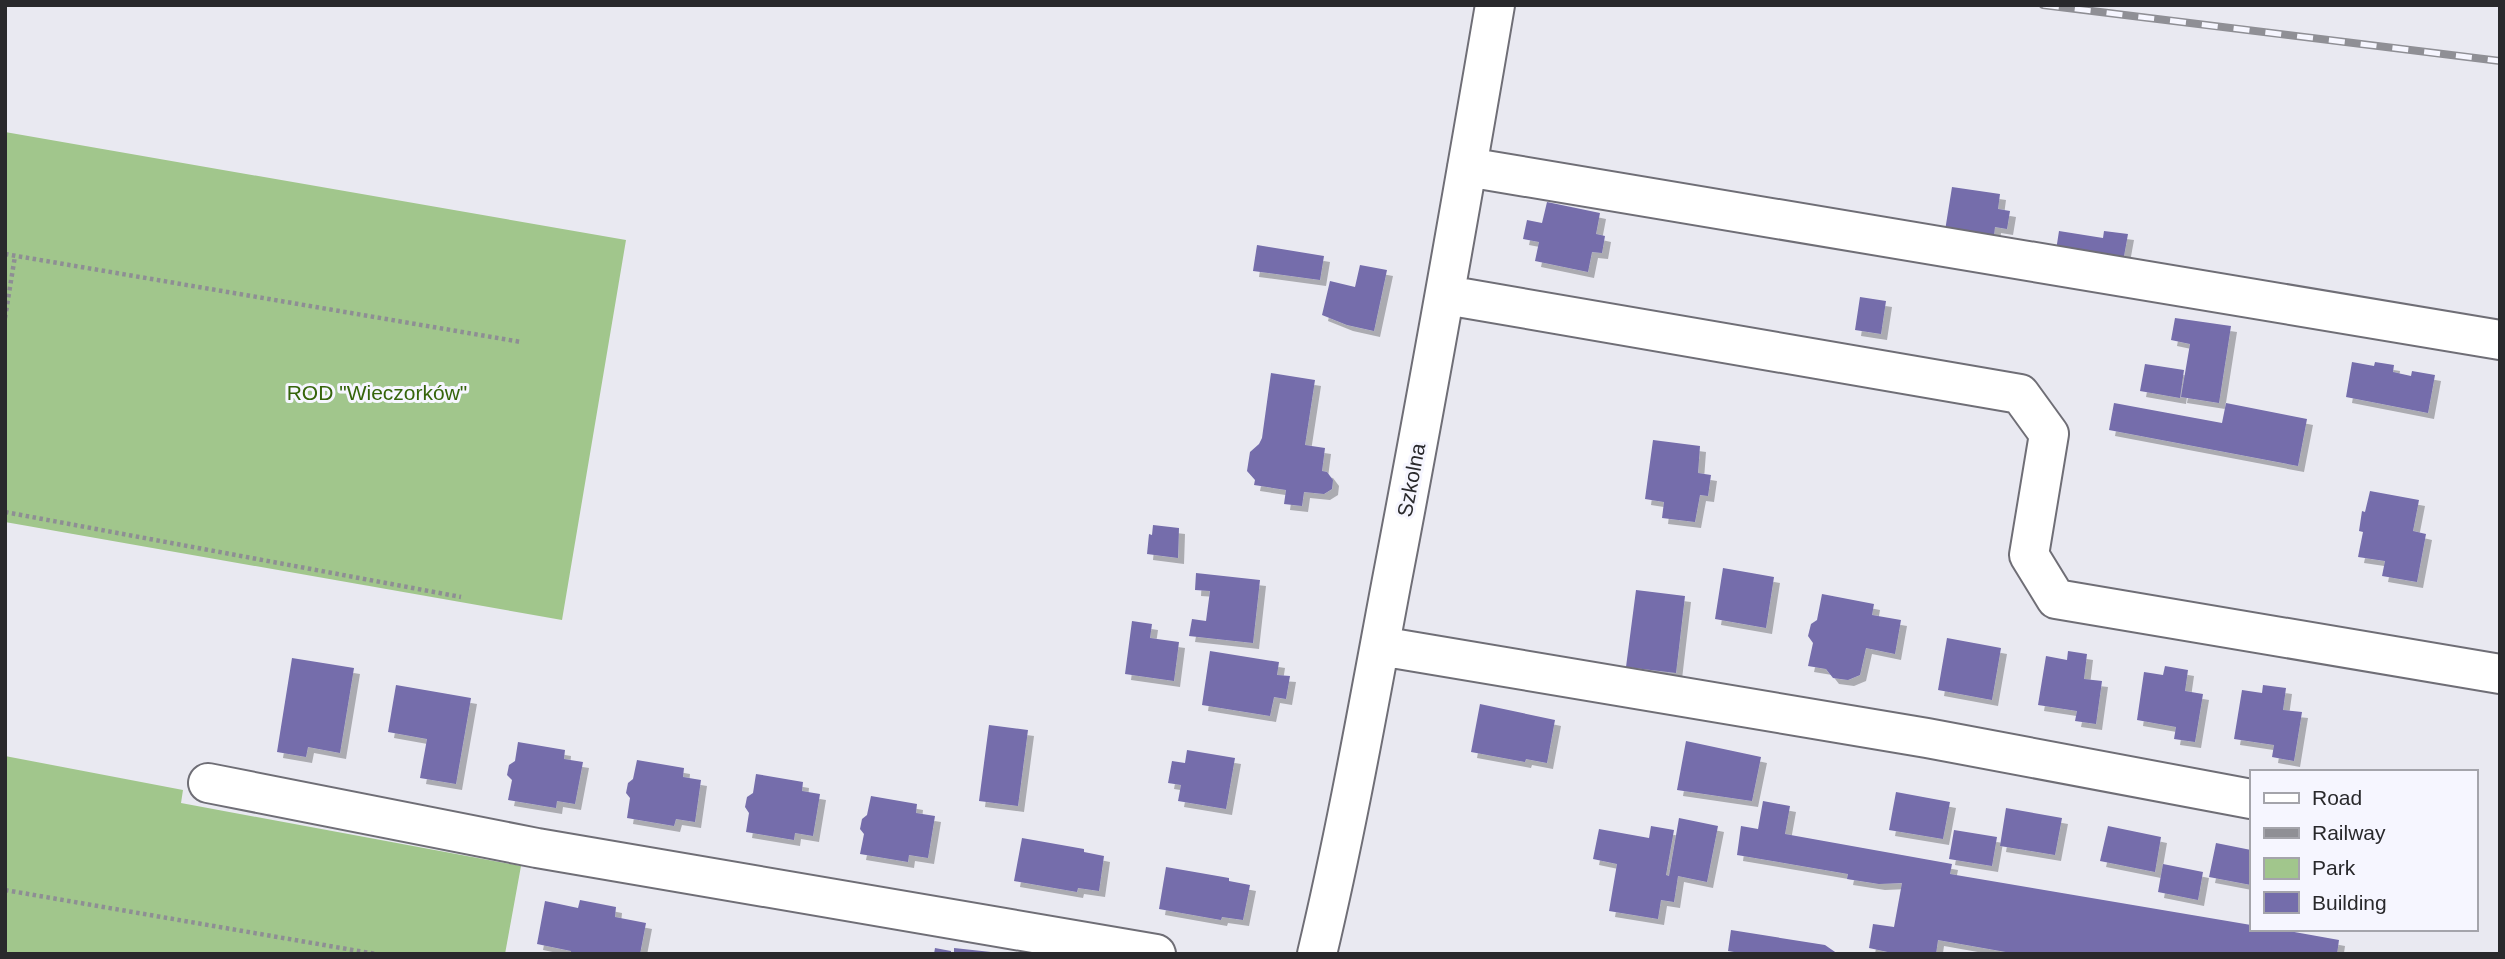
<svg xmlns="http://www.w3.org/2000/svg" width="2505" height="959" font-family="Helvetica,sans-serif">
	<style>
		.green { fill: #a1c68c }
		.building { fill: #746dab; filter: url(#shadow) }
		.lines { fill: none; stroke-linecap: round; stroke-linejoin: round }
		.minor-casing { stroke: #6f6e76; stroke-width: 42 }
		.path { stroke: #8e8e94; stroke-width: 4.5; stroke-dasharray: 3.5 3.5; stroke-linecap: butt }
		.minor { stroke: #fff; stroke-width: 38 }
		.rail-casing { stroke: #8f8f95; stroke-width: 8 }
		.rail { stroke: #f6f6ff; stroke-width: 5; stroke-dasharray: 16; stroke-linecap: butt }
		.labels { text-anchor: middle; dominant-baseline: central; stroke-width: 6; stroke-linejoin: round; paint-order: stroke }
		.park-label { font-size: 21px; fill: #35640b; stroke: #f6f6ff }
		.street-label { font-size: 21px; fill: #29292c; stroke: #f6f6ff }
	</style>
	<defs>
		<filter id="shadow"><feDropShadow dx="6" dy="6" stdDeviation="0" flood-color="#0004"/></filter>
	</defs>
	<rect width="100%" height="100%" fill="#e9e9f1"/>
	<path class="green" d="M5 132 626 240 562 620 5 522Z
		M5 756 183 790 181 803 521 866 505 954H5Z"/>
	<path class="building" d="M1952 187 2000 194 1998 209 2010 211 2007 229 1995 227 1993 244 1944 237Z
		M1547 202 1600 213 1596 234 1605 236 1602 253 1592 252 1588 272 1535 261 1539 242 1523 239 1527 220 1542 223Z
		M2059 231 2103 238 2104 231 2128 234 2122 267 2055 257Z
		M1257 245 1324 256 1320 280 1253 271Z
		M1360 265 1387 270 1374 331 1347 325 1322 315 1330 281 1355 287Z
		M1860 297 1886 301 1881 334 1855 330Z
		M2175 318 2231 326 2219 403 2181 397 2190 344 2171 340Z
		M2352 362 2374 366 2375 362 2394 365 2393 372 2411 376 2412 371 2435 375 2428 413 2346 397Z
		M2145 364 2184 370 2180 398 2140 391Z
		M1271 373 1315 380 1305 445 1325 448 1322 471 1327 472 1333 480 1332 489 1324 494 1304 492 1302 506 1284 504 1286 490 1254 485 1255 480 1247 471 1250 452 1259 444 1262 438Z
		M2114 403 2222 423 2226 403 2307 419 2298 466 2109 430Z
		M1653 440 1700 446 1698 473 1711 475 1708 496 1700 495 1695 522 1662 518 1664 502 1645 499Z
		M2370 491 2419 500 2413 531 2426 534 2417 582 2382 576 2385 561 2358 557 2363 532 2359 531 2362 511 2365 512Z
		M1153 525 1179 528 1178 558 1147 554 1149 534 1152 535Z
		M1723 568 1774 577 1766 628 1715 619Z
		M1196 573 1260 580 1253 643 1189 636 1192 619 1206 621 1210 591 1195 590Z
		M1636 590 1685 596 1676 673 1626 667Z
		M1822 594 1874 604 1872 615 1901 620 1895 654 1866 648 1860 675 1848 680 1833 678 1826 669 1808 666 1813 643 1808 636 1811 624 1817 620Z
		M1132 621 1152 624 1150 638 1179 642 1174 681 1125 674Z
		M1947 638 2001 648 1992 700 1938 690Z
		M1210 651 1279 662 1277 675 1290 676 1286 699 1274 697 1270 716 1202 705Z
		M2068 651 2087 654 2084 679 2102 681 2096 724 2075 721 2077 711 2038 705 2046 656 2067 660Z
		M292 658 354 668 340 753 308 747 306 757 277 752Z
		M2165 666 2188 670 2185 691 2203 694 2195 742 2174 739 2176 727 2137 720 2144 672 2163 675Z
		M396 685 471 698 456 784 420 778 427 739 388 732Z
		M2263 685 2286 688 2283 710 2302 712 2294 761 2272 757 2274 745 2234 739 2242 690 2262 693Z
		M1480 704 1555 720 1547 763 1526 759 1525 762 1471 752Z
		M989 725 1028 730 1018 806 979 801Z
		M1686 741 1761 757 1752 801 1677 790Z
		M518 742 565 750 564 759 583 762 575 804 557 801 556 808 508 800 512 780 507 775 509 765 515 761Z
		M1187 750 1235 758 1226 809 1178 801 1181 785 1168 783 1172 761 1185 763Z
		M637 760 684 768 683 777 701 780 695 822 676 819 674 826 627 818 630 798 626 793 628 783 633 779Z
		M756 774 803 782 802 791 820 794 813 836 795 833 794 840 746 832 749 813 745 807 747 797 753 793Z
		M1896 792 1950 802 1943 839 1889 830Z
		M871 796 917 804 916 813 935 816 928 858 909 855 908 862 860 854 864 834 860 829 862 819 867 815Z
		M1763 801 1790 806 1785 834 1952 864 1950 874 2251 925V929H2278L2339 940 2337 954H2017L1938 940 1936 954H1897L1869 948 1873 924 1894 927 1902 883 1879 884 1847 879 1848 874 1737 855 1741 826 1758 829Z
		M2006 808 2062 818 2055 855 2000 846Z
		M1679 818 1718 826 1707 882 1678 876 1674 902 1661 900 1658 919 1609 911 1617 864 1593 859 1599 829 1649 838 1651 826 1674 830 1666 875 1669 876Z
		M2108 826 2161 837 2155 872 2100 861Z
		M1954 830 1997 837 1992 866 1949 859Z
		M1022 838 1084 849V852L1104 856 1099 891 1078 888 1077 892 1014 881Z
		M2216 843 2251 850V885L2209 877Z
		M2163 864 2203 872 2198 900 2158 892Z
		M1166 867 1229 878V881L1250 885 1243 920 1222 917 1221 920 1159 909Z
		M580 900 616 907 615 917 646 923 640 954H571V951L537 944 545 901 578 908Z
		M1731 930 1825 945 1838 954H1746L1728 951Z
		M935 948 951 951V954H934Z
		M954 948 991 952V954H954Z"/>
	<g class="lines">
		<defs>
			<path id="minor" d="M1467 167 2500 340
				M1446 295 2020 394 2049 434 2029 555 2056 599 2500 674
				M1380 646 1927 738 2251 799
				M208 783 537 848 1156 954
				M1317 954C1346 832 1368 708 1391 585 1428 392 1462 199 1495 5"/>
		</defs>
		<use href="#minor" class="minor-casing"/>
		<path class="path" d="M5 254 521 342
			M5 318 15 256
			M5 512 461 597
			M5 890 376 954"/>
		<use href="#minor" class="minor"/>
		<defs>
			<path id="rail" d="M2043 5 2500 61"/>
		</defs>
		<use href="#rail" class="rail-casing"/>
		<use href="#rail" class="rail"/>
	</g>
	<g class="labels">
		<g class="park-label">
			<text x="377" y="392">ROD "Wieczorków"</text>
		</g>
		<g class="street-label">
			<text transform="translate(1411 480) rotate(-79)">Szkolna</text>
		</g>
	</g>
	<rect width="2505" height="959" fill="none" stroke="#29292c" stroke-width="14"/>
	<rect x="2250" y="770" width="228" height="161" fill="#f6f6ff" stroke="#a4a4ab" stroke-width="2"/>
	<rect x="2264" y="793" width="35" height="10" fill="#ffffff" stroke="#a4a4ab" stroke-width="2"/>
	<text x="2312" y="805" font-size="21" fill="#29292c">Road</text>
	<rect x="2264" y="828" width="35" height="10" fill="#8f8f95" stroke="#a4a4ab" stroke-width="2"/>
	<text x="2312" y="840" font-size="21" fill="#29292c">Railway</text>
	<rect x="2264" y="858" width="35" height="21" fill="#a1c68c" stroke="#a4a4ab" stroke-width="2"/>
	<text x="2312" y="875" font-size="21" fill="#29292c">Park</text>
	<rect x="2264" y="892" width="35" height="21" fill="#746dab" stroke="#a4a4ab" stroke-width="2"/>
	<text x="2312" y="910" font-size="21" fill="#29292c">Building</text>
</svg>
